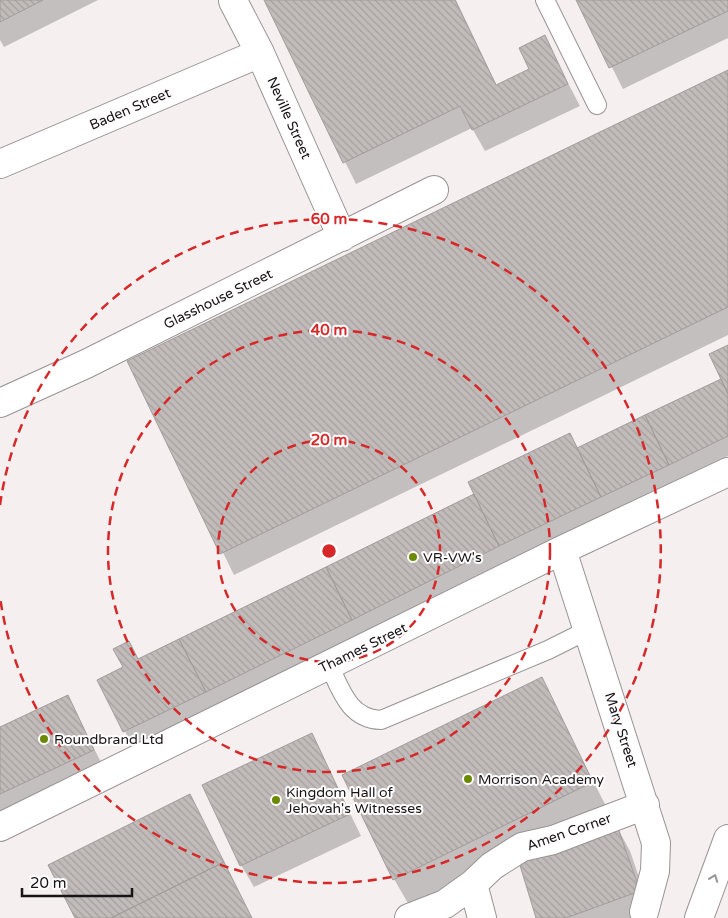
<svg xmlns="http://www.w3.org/2000/svg" width="728" height="918" font-family="'Varela Round',sans-serif">
	<style>
		.shadow { fill: #0003 }
		.building { fill: url(#building-back-hatch); stroke: #a29d9b }
		.lines { fill: none; stroke-linecap: round; stroke-linejoin: round }
		.lane-casing { stroke: #999393; stroke-width: 20 }
		.street-casing { stroke: #999393; stroke-width: 30 }
		.primary-casing { stroke: #999393; stroke-width: 30 }
		.lane { stroke: #fff; stroke-width: 18 }
		.street { stroke: #fff; stroke-width: 28 }
		.primary { stroke: #fff; stroke-width: 28 }
		.oneway { stroke: #979696 }
		.ring { fill: none; stroke: #d62828; stroke-width: 2.5; stroke-dasharray: 9 6 }
		.poi-dot { fill: #6a8904; stroke: #fffdfe; stroke-width: 2 }
		.labels { text-anchor: middle; dominant-baseline: central; stroke-width: 4; stroke-linejoin: round; paint-order: stroke }
		.street-label { font-size: 14px; fill: #171516; stroke: #fffdfe }
		.poi-label { font-size: 14px; fill: #171516; stroke: #fffdfe; text-anchor: start }
		.centre { fill: #d62828; stroke: #fffdfe; stroke-width: 2.5 }
		.ring-label { font-size: 15px; text-anchor: middle; font-weight: bold; fill: #d62828; stroke: #fffdfe; stroke-width: 4; stroke-linejoin: round; paint-order: stroke }
	</style>
	<defs>
		<pattern id="building-back-hatch" width="6" height="6" patternUnits="userSpaceOnUse" patternTransform="scale(1.25)"><rect width="6" height="6" fill="#c1bbba"/><path d="M-1 5l2 2M0 0l6 6M5-1l2 2" fill="none" stroke="#a5a09f"/></pattern>
	</defs>
	<rect width="100%" height="100%" fill="#f5efef"/>
	<path class="shadow" d="M0 0H98L4 47 0 40Z
		M265 0H456L497 86 531 70 544 37 580 106 485 151 472 128 356 184Z
		M578 0H728V38L623 89Z
		M728 72V335L234 575 129 362Z
		M728 346V456L609 513 612 519 133 747 99 680 124 668 129 643 139 660 476 494 570 434 578 449 724 387Z
		M541 679 607 808 409 905 394 879Z
		M68 697 106 772 0 822V728Z
		M312 735 361 836 254 887 241 865Z
		M190 796 252 918H76Z
		M618 829 630 851 651 912 636 918H538Z"/>
	<path class="building" d="M0 0H43L0 22Z
		M264 0H455L496 85 529 69 519 48 545 35 568 84 472 130 460 106 343 163Z
		M576 0H728V11L609 68Z
		M728 70V307L220 554 127 361Z
		M728 345V394L709 354Z
		M721 379 728 394V436L669 465 645 415Z
		M645 415 669 465 601 497 577 448Z
		M570 433 601 497 499 546 468 482Z
		M474 494 499 546 352 620 326 567Z
		M326 567 352 620 206 692 179 639Z
		M179 639 206 692 123 732 97 680 123 667 113 649 129 641 138 659Z
		M542 677 593 782 393 880 342 775Z
		M68 695 94 750 0 794V727Z
		M312 733 350 814 240 866 202 785Z
		M190 794 224 862 111 918H75L48 865Z
		M618 828 640 891 566 918H536L519 862Z
		M224 862 252 918H111Z"/>
	<g class="lines">
		<defs>
			<path id="lane" d="M545 0 597 105
				M329 665C341 690 349 719 381 720L548 650 588 630"/>
			<path id="street" d="M233 1 260 53 342 237
				M0 164 260 53
				M0 403 86 364 434 190
				M562 550 656 843 655 871 644 912
				M0 827 562 550 728 472
				M473 884 482 918
				M409 918 445 904 473 884 492 866 522 847 553 840 645 805"/>
			<path id="primary" d="M699 918 728 839"/>
		</defs>
		<use href="#lane" class="lane-casing"/>
		<use href="#street" class="street-casing"/>
		<use href="#primary" class="primary-casing"/>
		<use href="#lane" class="lane"/>
		<use href="#street" class="street"/>
		<use href="#primary" class="primary"/>
	</g>
	<defs><path id="oneway-chevron" d="M-2-3.5L2.5 0L-2 3.5" fill="none" stroke-width="1.6" stroke-linecap="round" stroke-linejoin="round" transform="scale(1.25)"/></defs>
	<use class="oneway" href="#oneway-chevron" transform="translate(714 878) rotate(-70)"/>
	<g class="ring">
		<circle cx="329" cy="551" r="111"/>
		<circle cx="329" cy="551" r="221"/>
		<path d="M0 505A332 332 0 1 1 0 597"/>
	</g>
	<g class="poi-dot">
		<circle cx="413" cy="557" r="5"/>
		<circle cx="44" cy="739" r="5"/>
		<circle cx="468" cy="779" r="5"/>
		<circle cx="276" cy="800" r="5"/>
	</g>
	<g class="labels">
		<g class="street-label">
			<text transform="translate(130 109) rotate(-23)">Baden Street</text>
			<text transform="translate(289 118) rotate(66)">Neville Street</text>
			<text transform="translate(218 299) rotate(-26)">Glasshouse Street</text>
			<text transform="translate(363 648) rotate(-26)">Thames Street</text>
			<text transform="translate(621 730) rotate(72)">Mary Street</text>
			<text transform="translate(569 832) rotate(-19)">Amen Corner</text>
		</g>
		<g class="poi-label">
			<text x="423" y="557">VR-VW's</text>
			<text x="54" y="739">Roundbrand Ltd</text>
			<text x="478" y="779">Morrison Academy</text>
			<text x="286" y="792">Kingdom Hall of<tspan x="286" dy="16">Jehovah's Witnesses</tspan></text>
		</g>
	</g>
	<circle cx="329" cy="551" r="8" class="centre"/>
	<g class="ring-label">
		<text x="329" y="224">60 m</text>
		<text x="329" y="335">40 m</text>
		<text x="329" y="445">20 m</text>
	</g>
	<path d="M22 888v8h110v-8" fill="none" stroke="#171516" stroke-width="2.5"/>
	<text x="30" y="888" font-size="15" fill="#171516" stroke="#fffdfe" stroke-width="4" paint-order="stroke">20 m</text>
</svg>
